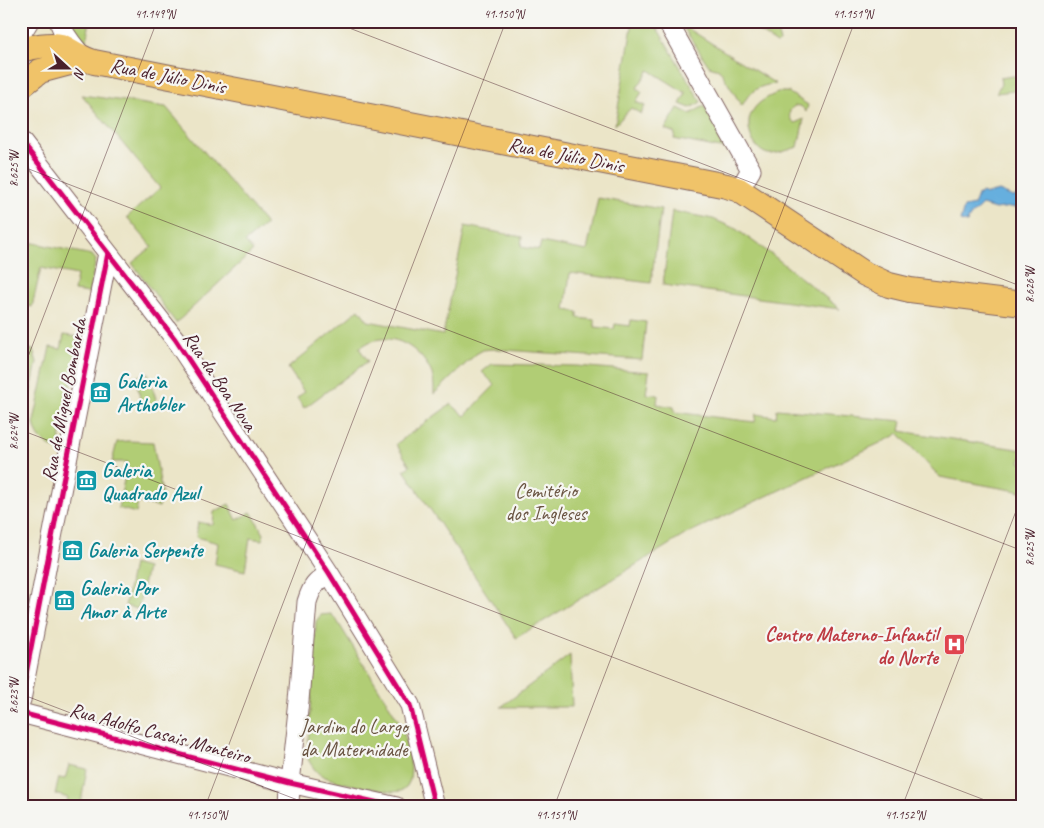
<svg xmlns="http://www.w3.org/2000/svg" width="1044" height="828" font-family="Caveat,sans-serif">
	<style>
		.green { fill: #b1cd74; stroke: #7e7650 }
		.water { fill: #66afde; stroke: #586784 }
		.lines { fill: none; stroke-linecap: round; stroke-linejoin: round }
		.minor-casing { stroke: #826462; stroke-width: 21 }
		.major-casing { stroke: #826462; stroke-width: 26 }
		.minor { stroke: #fff; stroke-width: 19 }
		.major { stroke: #f0c369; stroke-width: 24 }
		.cycleway-casing { stroke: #f6f6f2; stroke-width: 8 }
		.cycleway { stroke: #d6006c; stroke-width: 5 }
		.ticks { fill: none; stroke: #4a1f2b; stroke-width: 1; stroke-opacity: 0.45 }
		.labels { text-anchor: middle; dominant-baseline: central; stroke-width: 4.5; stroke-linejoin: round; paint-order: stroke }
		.street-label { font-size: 20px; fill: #4a1f2b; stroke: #f6f6f2 }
		.culture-label { font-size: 20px; font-weight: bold; fill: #0d838f; stroke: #f6f6f2; text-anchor: start }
		.park-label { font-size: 20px; fill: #695341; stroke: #f6f6f2 }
		.health-label { font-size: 20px; font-weight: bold; fill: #be3a42; stroke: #f6f6f2; text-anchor: end }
		.neatline { fill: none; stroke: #4a1f2b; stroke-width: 2 }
		.ticks-label { font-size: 12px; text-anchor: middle; fill: #4a1f2b }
	</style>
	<rect width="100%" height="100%" fill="#f6f6f2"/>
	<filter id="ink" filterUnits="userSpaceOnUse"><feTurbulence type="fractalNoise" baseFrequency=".02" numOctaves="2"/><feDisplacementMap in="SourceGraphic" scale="10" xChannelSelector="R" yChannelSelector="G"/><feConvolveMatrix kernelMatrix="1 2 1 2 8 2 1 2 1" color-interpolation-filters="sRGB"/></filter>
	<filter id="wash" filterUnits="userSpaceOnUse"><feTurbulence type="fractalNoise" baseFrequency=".0096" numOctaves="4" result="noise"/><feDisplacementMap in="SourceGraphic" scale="20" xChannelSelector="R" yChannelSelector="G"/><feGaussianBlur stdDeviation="1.12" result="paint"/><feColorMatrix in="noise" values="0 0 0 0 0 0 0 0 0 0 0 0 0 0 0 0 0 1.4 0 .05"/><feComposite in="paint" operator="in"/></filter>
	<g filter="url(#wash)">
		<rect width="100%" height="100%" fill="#ebe5c8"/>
		<path class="green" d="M67 21H90L87 38 84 43 77 38Z
			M633 21H653L701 102 690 108 680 104 686 93 649 70 637 88 642 92 636 102 645 106 641 114 631 108 615 125Z
			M748 21H775L780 43 777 44 747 24Z
			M681 24 776 84C759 85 749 91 742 106L719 69 709 66Z
			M1013 76 1023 77V90L996 93 1001 84 1000 78Z
			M780 92H788L808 105 806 112C797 96 781 114 795 123L804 119 798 147C791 149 775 155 768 154 752 150 744 125 752 112 758 101 770 96 780 92Z
			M82 95 166 107 266 224 245 242 253 251 176 323 132 263 152 247 127 217 160 188Z
			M704 106 730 150 674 139 675 133 665 129 678 108 690 114Z
			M598 198 661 209 651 283 570 273 565 310 578 312V318L595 320V327L614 329 615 324 630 326 631 320 646 322 642 360 492 349 483 350 476 354 434 394C434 387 434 381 432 374 423 352 398 332 372 341 368 342 363 346 359 348L368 361 304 408 297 398 304 392 288 368 359 309 368 321 443 335 465 226 522 237 521 247 539 250 541 242 587 251Z
			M672 211 713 219 736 229 775 257 840 309 663 285Z
			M24 241 92 255 96 260 89 293 74 291 77 275 41 268 32 307 25 305 21 324V243Z
			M64 335 80 337 58 450C44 445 35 436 34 421L50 347 61 349Z
			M21 348 33 350 37 362 26 415 24 418 21 419Z
			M492 364 577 366 649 372 646 394 658 395 657 404 674 407V412L755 422 756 414 776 417 777 409 902 421 900 431 1023 450V455L1020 462 1023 463V492L940 477 898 433 895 436 688 533 516 638 404 470 410 466 396 444 451 404 465 416 495 385 482 372Z
			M148 373 157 402 142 410 136 377Z
			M127 441 153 442 162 493 159 507 138 502 136 513 118 508 128 462H112L117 442Z
			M229 504 237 520 251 512 264 534 262 540 250 538 245 571 215 564 218 543 196 537 198 522 213 525 214 512Z
			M133 564 147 568 138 609 125 606Z
			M331 614 336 619 403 728 411 768 410 780 407 786 401 791 392 792C375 789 331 783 318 773 313 768 310 763 307 757L316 621 321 615Z
			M570 655 572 707H501Z
			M69 765 87 769 80 807H66L68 798 55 794 59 778 65 779Z"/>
		<path class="water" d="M999 191 1013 197 1019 195 1023 197V207L1018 208 1012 207 995 209 982 205C975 213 970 213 967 223L960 221 964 207 974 205 978 195 982 192 986 194Z"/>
	</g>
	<g filter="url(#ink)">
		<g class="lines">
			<defs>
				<path id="minor" d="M59 21C63 34 73 45 81 55
					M667 21 751 170 739 190
					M21 34 29 21
					M21 141 175 339 329 573 410 705 435 807
					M21 700 56 517 108 253
					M21 713 290 783 397 807
					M289 807 290 783 299 701 307 602C312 586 315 583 329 573"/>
				<path id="major" d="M21 50C31 47 51 43 61 46 72 51 82 59 94 62L727 186 739 190 865 274 889 285 910 290 1023 304
					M21 86 40 71 85 59"/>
			</defs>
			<use href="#minor" class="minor-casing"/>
			<use href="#major" class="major-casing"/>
			<use href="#minor" class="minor"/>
			<use href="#major" class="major"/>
			<defs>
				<path id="cycleway" d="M21 141 175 339 329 573 410 705 435 807
					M21 700 56 517 108 253
					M21 713 290 783 397 807"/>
			</defs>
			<use href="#cycleway" class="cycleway-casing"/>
			<use href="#cycleway" class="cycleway"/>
		</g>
	</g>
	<path class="ticks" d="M331 21 1023 287M1018 21 1023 23M21 166 1023 551M21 375 157 21M21 430 1003 807M21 694 316 807M205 807 506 21M554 807 855 21M902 807 1023 493"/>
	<defs>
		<symbol id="museum-square" viewBox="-11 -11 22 22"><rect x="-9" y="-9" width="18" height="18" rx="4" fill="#0f9aa8" stroke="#f6f6f2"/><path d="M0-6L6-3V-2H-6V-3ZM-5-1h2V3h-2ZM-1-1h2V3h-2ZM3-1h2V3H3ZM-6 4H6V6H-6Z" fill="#fff"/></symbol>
		<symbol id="hospital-square" viewBox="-11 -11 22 22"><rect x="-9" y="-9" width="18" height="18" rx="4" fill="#e0444e" stroke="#f6f6f2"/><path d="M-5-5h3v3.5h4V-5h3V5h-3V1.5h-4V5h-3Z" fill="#fff"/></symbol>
	</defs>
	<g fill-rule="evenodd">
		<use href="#museum-square" x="88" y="380" width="25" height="25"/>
		<use href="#museum-square" x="74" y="468" width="25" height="25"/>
		<use href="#museum-square" x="60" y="538" width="25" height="25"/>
		<use href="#museum-square" x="52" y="588" width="25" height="25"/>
		<use href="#hospital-square" x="942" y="632" width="25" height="25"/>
	</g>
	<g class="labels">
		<g class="street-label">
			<text transform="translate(168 76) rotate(11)">Rua de Júlio Dinis</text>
			<text transform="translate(566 155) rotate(11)">Rua de Júlio Dinis</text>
			<text transform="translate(220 381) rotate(56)">Rua da Boa Nova</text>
			<text transform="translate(64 400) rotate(-79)">Rua de Miguel Bombarda</text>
			<text transform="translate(160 733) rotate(15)">Rua Adolfo Casais Monteiro</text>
		</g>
		<g class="culture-label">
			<text x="117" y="381">Galeria<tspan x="117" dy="23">Arthobler</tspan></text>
			<text x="102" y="470">Galeria<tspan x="102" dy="23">Quadrado Azul</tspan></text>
			<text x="88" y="550">Galeria Serpente</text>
			<text x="80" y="588">Galeria Por<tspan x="80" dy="23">Amor à Arte</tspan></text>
		</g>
		<g class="park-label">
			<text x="546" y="490">Cemitério<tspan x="546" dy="23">dos Ingleses</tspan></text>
			<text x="354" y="726">Jardim do Largo<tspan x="354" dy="23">da Maternidade</tspan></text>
		</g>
		<g class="health-label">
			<text x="938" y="634">Centro Materno-Infantil<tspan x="938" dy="23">do Norte</tspan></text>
		</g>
	</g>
	<rect width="1044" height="828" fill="none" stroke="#f6f6f2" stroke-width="55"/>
	<g transform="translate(68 68) rotate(111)" stroke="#f6f6f2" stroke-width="4" paint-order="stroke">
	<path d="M0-4L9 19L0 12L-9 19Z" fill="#4a1f2b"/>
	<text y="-8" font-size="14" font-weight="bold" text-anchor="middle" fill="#4a1f2b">N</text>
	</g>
	<rect x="28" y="28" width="988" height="772" class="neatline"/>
	<g class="ticks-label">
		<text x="155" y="18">41.149°N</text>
		<text x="504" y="18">41.150°N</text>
		<text x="853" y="18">41.151°N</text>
		<text transform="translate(14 169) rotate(-90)" y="4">8.625°W</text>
		<text transform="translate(1030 285) rotate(-90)" y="4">8.626°W</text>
		<text transform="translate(14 432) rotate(-90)" y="4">8.624°W</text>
		<text transform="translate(1030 548) rotate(-90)" y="4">8.625°W</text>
		<text transform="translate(14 696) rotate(-90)" y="4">8.623°W</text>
		<text x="207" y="819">41.150°N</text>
		<text x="556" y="819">41.151°N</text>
		<text x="905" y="819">41.152°N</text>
	</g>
</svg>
